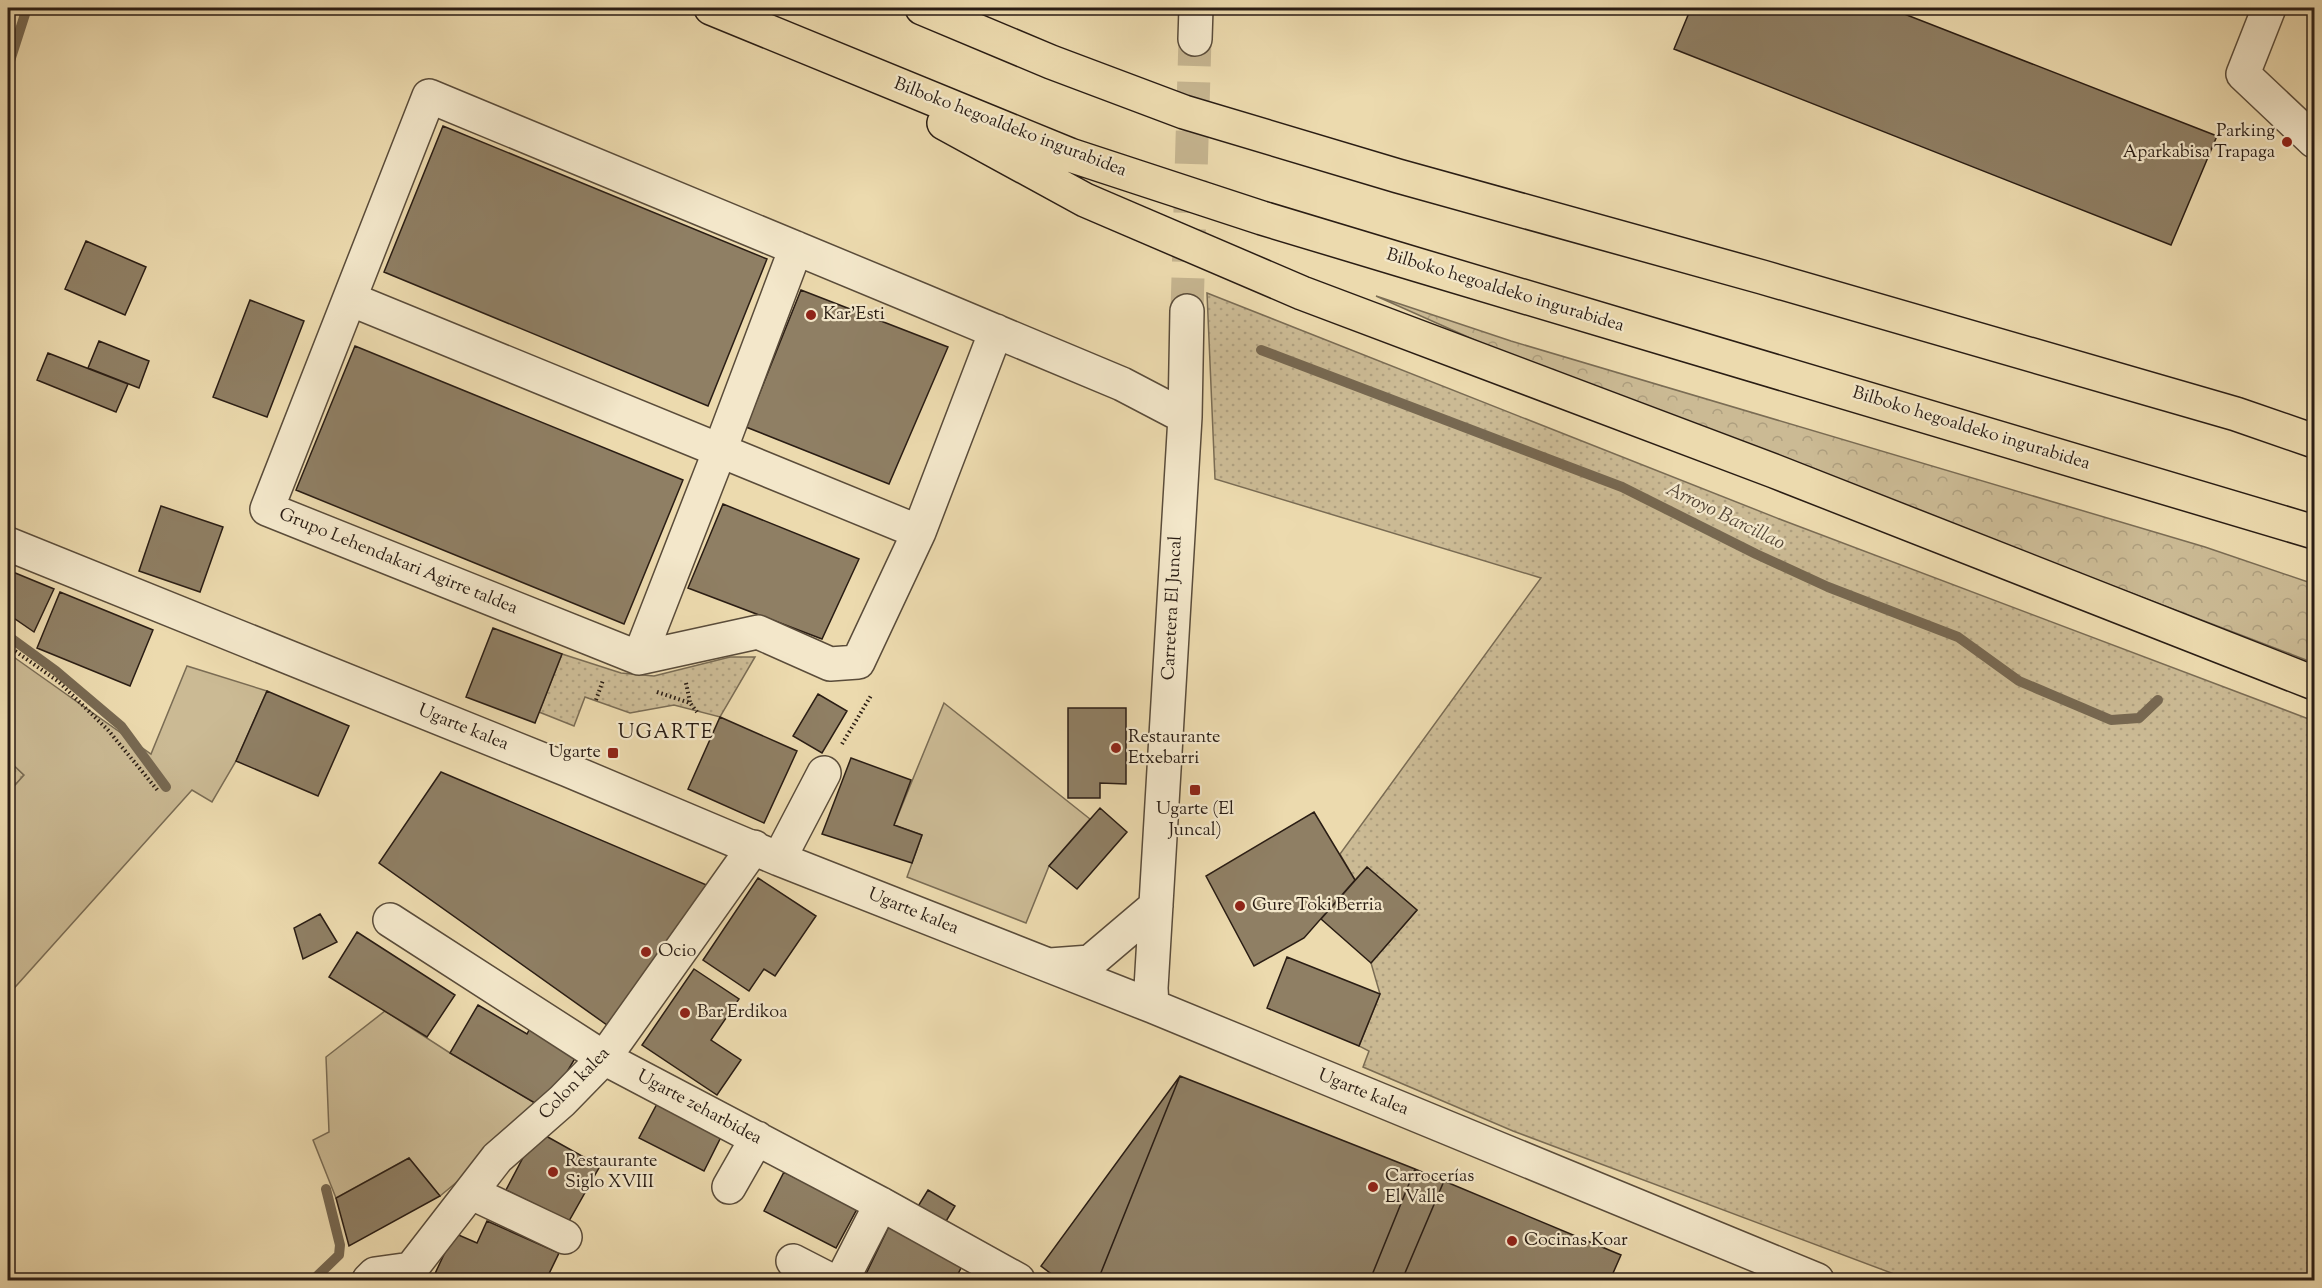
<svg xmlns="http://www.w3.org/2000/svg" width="2322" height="1288" font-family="'Sorts Mill Goudy',serif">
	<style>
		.grass { fill: url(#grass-dots); stroke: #7a6c54; stroke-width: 1.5 }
		.forest { fill: url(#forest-crowns); stroke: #7a6c54; stroke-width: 1.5 }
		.garden { fill: #cbba94; stroke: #7a6c54; stroke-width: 1.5 }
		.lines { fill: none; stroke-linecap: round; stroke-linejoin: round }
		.stream { stroke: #776851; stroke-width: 10 }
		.building { fill: #8f7f64; stroke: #2a1d14; stroke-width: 1.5 }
		.minor-tunnel { stroke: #c5b48f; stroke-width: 33; stroke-dasharray: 33 16; stroke-linecap: butt }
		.minor-casing { stroke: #5a4c3a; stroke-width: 36 }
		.highway-casing { stroke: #2a1d14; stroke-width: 36 }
		.path { stroke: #2a1d14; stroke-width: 4; stroke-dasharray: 1.5 3; stroke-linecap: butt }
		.minor { stroke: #f3e7ca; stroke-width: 33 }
		.highway { stroke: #ecdaae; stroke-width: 33 }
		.poi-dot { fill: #8f2418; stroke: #f3e7ca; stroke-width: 2 }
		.labels { text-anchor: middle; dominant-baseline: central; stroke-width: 4.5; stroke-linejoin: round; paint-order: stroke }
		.street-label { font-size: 18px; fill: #2a1d14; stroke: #f3e7ca }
		.poi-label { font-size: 18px; fill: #2a1d14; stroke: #f3e7ca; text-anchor: start }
		.water-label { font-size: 20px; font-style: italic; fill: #574938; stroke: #f3e7ca }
		.neighbourhood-label { font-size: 20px; letter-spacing: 1.5px; fill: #2a1d14; stroke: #f3e7ca }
	</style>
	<defs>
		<pattern id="grass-dots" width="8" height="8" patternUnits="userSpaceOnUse" patternTransform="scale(1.5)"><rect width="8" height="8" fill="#cbba94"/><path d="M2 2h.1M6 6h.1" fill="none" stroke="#ae9f7f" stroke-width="1.8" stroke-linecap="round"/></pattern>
		<pattern id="forest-crowns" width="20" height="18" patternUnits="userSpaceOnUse" patternTransform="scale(1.5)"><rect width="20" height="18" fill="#cbba94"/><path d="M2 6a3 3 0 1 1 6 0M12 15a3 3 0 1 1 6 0" fill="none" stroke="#ae9f7f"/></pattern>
	</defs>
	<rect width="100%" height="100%" fill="#ecdaae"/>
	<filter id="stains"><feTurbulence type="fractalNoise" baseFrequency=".00333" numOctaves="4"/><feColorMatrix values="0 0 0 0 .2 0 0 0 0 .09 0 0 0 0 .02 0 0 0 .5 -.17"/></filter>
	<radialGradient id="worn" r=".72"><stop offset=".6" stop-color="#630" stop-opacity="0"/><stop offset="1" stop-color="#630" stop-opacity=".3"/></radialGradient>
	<path class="grass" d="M1207 293 1782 520 2314 721V1280H1910L1513 1131 1363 1067 1369 1051 1359 1046 1380 994 1371 963 1417 910 1367 867 1355 880 1340 854 1541 578 1215 479Z
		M562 654 621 673 654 676 730 657H755L720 717 674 705 630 713 585 697 574 726 539 712Z
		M8 760 24 775 8 793Z"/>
	<path class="forest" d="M1376 296 1511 341 2205 547 2314 584V663L1506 354Z"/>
	<path class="garden" d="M8 653 151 754 187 666 267 691 236 761 212 802 192 790 8 995V793L24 775 8 760Z
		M944 703 1090 819 1049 866 1026 923 907 877 922 835 894 825Z
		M385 1011 450 1053 545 1109 440 1196 409 1158 336 1198 313 1140 329 1132 326 1057Z"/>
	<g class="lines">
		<path class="stream" d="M8 67 27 8
			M1261 350 1622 487 1756 554 1828 587 1958 637 2019 681 2111 720 2139 718 2158 700
			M8 636 56 671 121 726 166 787
			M313 1280 339 1255 340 1245 326 1189"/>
	</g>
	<path class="building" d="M1691 8H1889L2217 136 2171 245 1674 49Z
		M443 126 767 259 708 406 384 272Z
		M86 241 146 267 125 315 65 289Z
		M801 290 948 347 889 484 746 427Z
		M250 300 304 321 267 417 213 397Z
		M99 341 149 361 139 388 88 368Z
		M355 346 683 480 624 624 296 490Z
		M48 353 128 384 116 412 37 380Z
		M723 504 859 559 822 639 688 588Z
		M161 506 223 527 200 592 139 571Z
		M8 570 54 589 34 632 8 614Z
		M60 592 153 630 130 686 37 648Z
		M493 628 562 654 535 723 466 697Z
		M267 691 349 726 318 796 236 761Z
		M818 694 847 711 822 753 793 736Z
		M1068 708H1126V784L1100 783V798H1068Z
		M720 717 797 751 764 823 688 789Z
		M851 758 911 780 894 825 922 835 912 863 822 834Z
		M441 772 709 886 607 1025 379 863Z
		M1100 808 1127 832 1077 889 1049 866Z
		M1314 812 1355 880 1304 938 1254 966 1206 876Z
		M1367 867 1417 910 1371 963 1321 919Z
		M758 878 816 916 775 976 764 969 749 991 703 960Z
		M320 914 337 942 303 959 294 928Z
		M357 932 455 995 427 1037 329 977Z
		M1287 957 1380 994 1359 1046 1267 1008Z
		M694 969 739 999 711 1040 741 1060 717 1095 642 1045Z
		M478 1005 527 1034 536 1017 583 1045 545 1109 450 1053Z
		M1180 1076 1415 1169 1370 1280H1098Z
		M1180 1076 1098 1280H1059L1041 1266Z
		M658 1102 722 1135 704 1171 639 1138Z
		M537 1131 600 1166 569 1221 506 1190Z
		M409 1158 440 1196 349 1246 336 1198Z
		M1415 1169 1444 1181 1402 1280H1370Z
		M784 1172 857 1209 836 1248 764 1211Z
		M1444 1181 1621 1255 1610 1280H1402Z
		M928 1190 955 1206 945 1223 917 1208Z
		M487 1221 559 1253 546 1280H432L454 1233 477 1243Z
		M891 1222 966 1258 955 1280H879L866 1274Z"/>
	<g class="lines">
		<path class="minor-tunnel" d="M1187 311 1195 39"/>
		<defs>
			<path id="minor" d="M2269 8 2243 74 2314 141
				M1195 39 1196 8
				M350 299 919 532
				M996 331 919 532 858 662 830 664 758 632 639 658 267 509 429 96 921 300 1122 384 1185 417
				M8 544 568 770 779 859 1152 1006 1817 1280
				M639 658 720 450 796 248
				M779 859 824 773
				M390 920 604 1058 881 1204 1018 1280
				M1050 965 1090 962 1156 906
				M1152 1006 1151 988 1185 417 1187 311
				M729 1187 757 1138
				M472 1193 565 1237
				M793 1261 830 1280
				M369 1280 375 1274 411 1269
				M409 1280 411 1269 497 1158 562 1101 604 1058 754 847
				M842 1280 881 1204"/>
			<path id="highway" d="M711 8 1070 155 1262 218 1418 265 2314 532
				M922 8 1051 62 1184 112 1398 176 1762 277 2236 414 2314 441
				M944 123 1085 200 1302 293 1774 471 2314 683"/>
		</defs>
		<use href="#minor" class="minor-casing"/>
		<use href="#highway" class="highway-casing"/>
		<path class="path" d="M8 646 59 682 108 730 159 792
			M686 683 690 702
			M657 692 690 703 697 712
			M596 700 603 680
			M842 744 872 694"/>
		<use href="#minor" class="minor"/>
		<use href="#highway" class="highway"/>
	</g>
	<g class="poi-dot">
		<circle cx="2287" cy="142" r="6"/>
		<circle cx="811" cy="315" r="6"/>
		<circle cx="1116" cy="748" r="6"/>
		<rect x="607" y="747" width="12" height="12" rx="3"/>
		<rect x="1189" y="784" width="12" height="12" rx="3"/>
		<circle cx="1240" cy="906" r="6"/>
		<circle cx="646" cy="952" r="6"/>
		<circle cx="685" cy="1013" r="6"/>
		<circle cx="553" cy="1172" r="6"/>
		<circle cx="1373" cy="1187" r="6"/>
		<circle cx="1512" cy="1241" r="6"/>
	</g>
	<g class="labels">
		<g class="street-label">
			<text transform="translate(1010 128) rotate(21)">Bilboko hegoaldeko ingurabidea</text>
			<text transform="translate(1505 291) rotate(17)">Bilboko hegoaldeko ingurabidea</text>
			<text transform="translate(1971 429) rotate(17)">Bilboko hegoaldeko ingurabidea</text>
			<text transform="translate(398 562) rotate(22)">Grupo Lehendakari Agirre taldea</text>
			<text transform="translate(1173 608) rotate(-87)">Carretera El Juncal</text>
			<text transform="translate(463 728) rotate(22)">Ugarte kalea</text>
			<text transform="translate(913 912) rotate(22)">Ugarte kalea</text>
			<text transform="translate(575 1084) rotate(-46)">Colon kalea</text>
			<text transform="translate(1363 1093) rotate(22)">Ugarte kalea</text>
			<text transform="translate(699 1108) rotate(28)">Ugarte zeharbidea</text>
		</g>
		<g class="poi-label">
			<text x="2275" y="132" text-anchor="end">Parking<tspan x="2275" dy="21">Aparkabisa Trapaga</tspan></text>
			<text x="823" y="315">Kar'Esti</text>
			<text x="1128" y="738">Restaurante<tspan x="1128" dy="21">Etxebarri</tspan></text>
			<text x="601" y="753" text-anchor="end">Ugarte</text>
			<text x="1195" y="810" text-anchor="middle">Ugarte (El<tspan x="1195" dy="21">Juncal)</tspan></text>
			<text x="1252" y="906">Gure Toki Berria</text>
			<text x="658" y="952">Ocio</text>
			<text x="697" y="1013">Bar Erdikoa</text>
			<text x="565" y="1162">Restaurante<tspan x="565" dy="21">Siglo XVIII</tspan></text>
			<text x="1385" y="1177">Carrocerías<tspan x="1385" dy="21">El Valle</tspan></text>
			<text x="1524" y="1241">Cocinas Koar</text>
		</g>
		<g class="water-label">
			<text transform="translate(1725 517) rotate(26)">Arroyo Barcillao</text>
		</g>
		<g class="neighbourhood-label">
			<text x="666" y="733">UGARTE</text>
		</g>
	</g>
	<rect width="2322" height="1288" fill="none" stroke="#ecdaae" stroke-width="30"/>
	<rect x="9" y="9" width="2304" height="1270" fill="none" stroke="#2a1d14" stroke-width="3"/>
	<rect x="15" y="15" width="2292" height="1258" fill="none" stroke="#2a1d14" stroke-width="1.5"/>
	<rect width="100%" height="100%" filter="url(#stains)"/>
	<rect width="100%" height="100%" fill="url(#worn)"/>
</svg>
